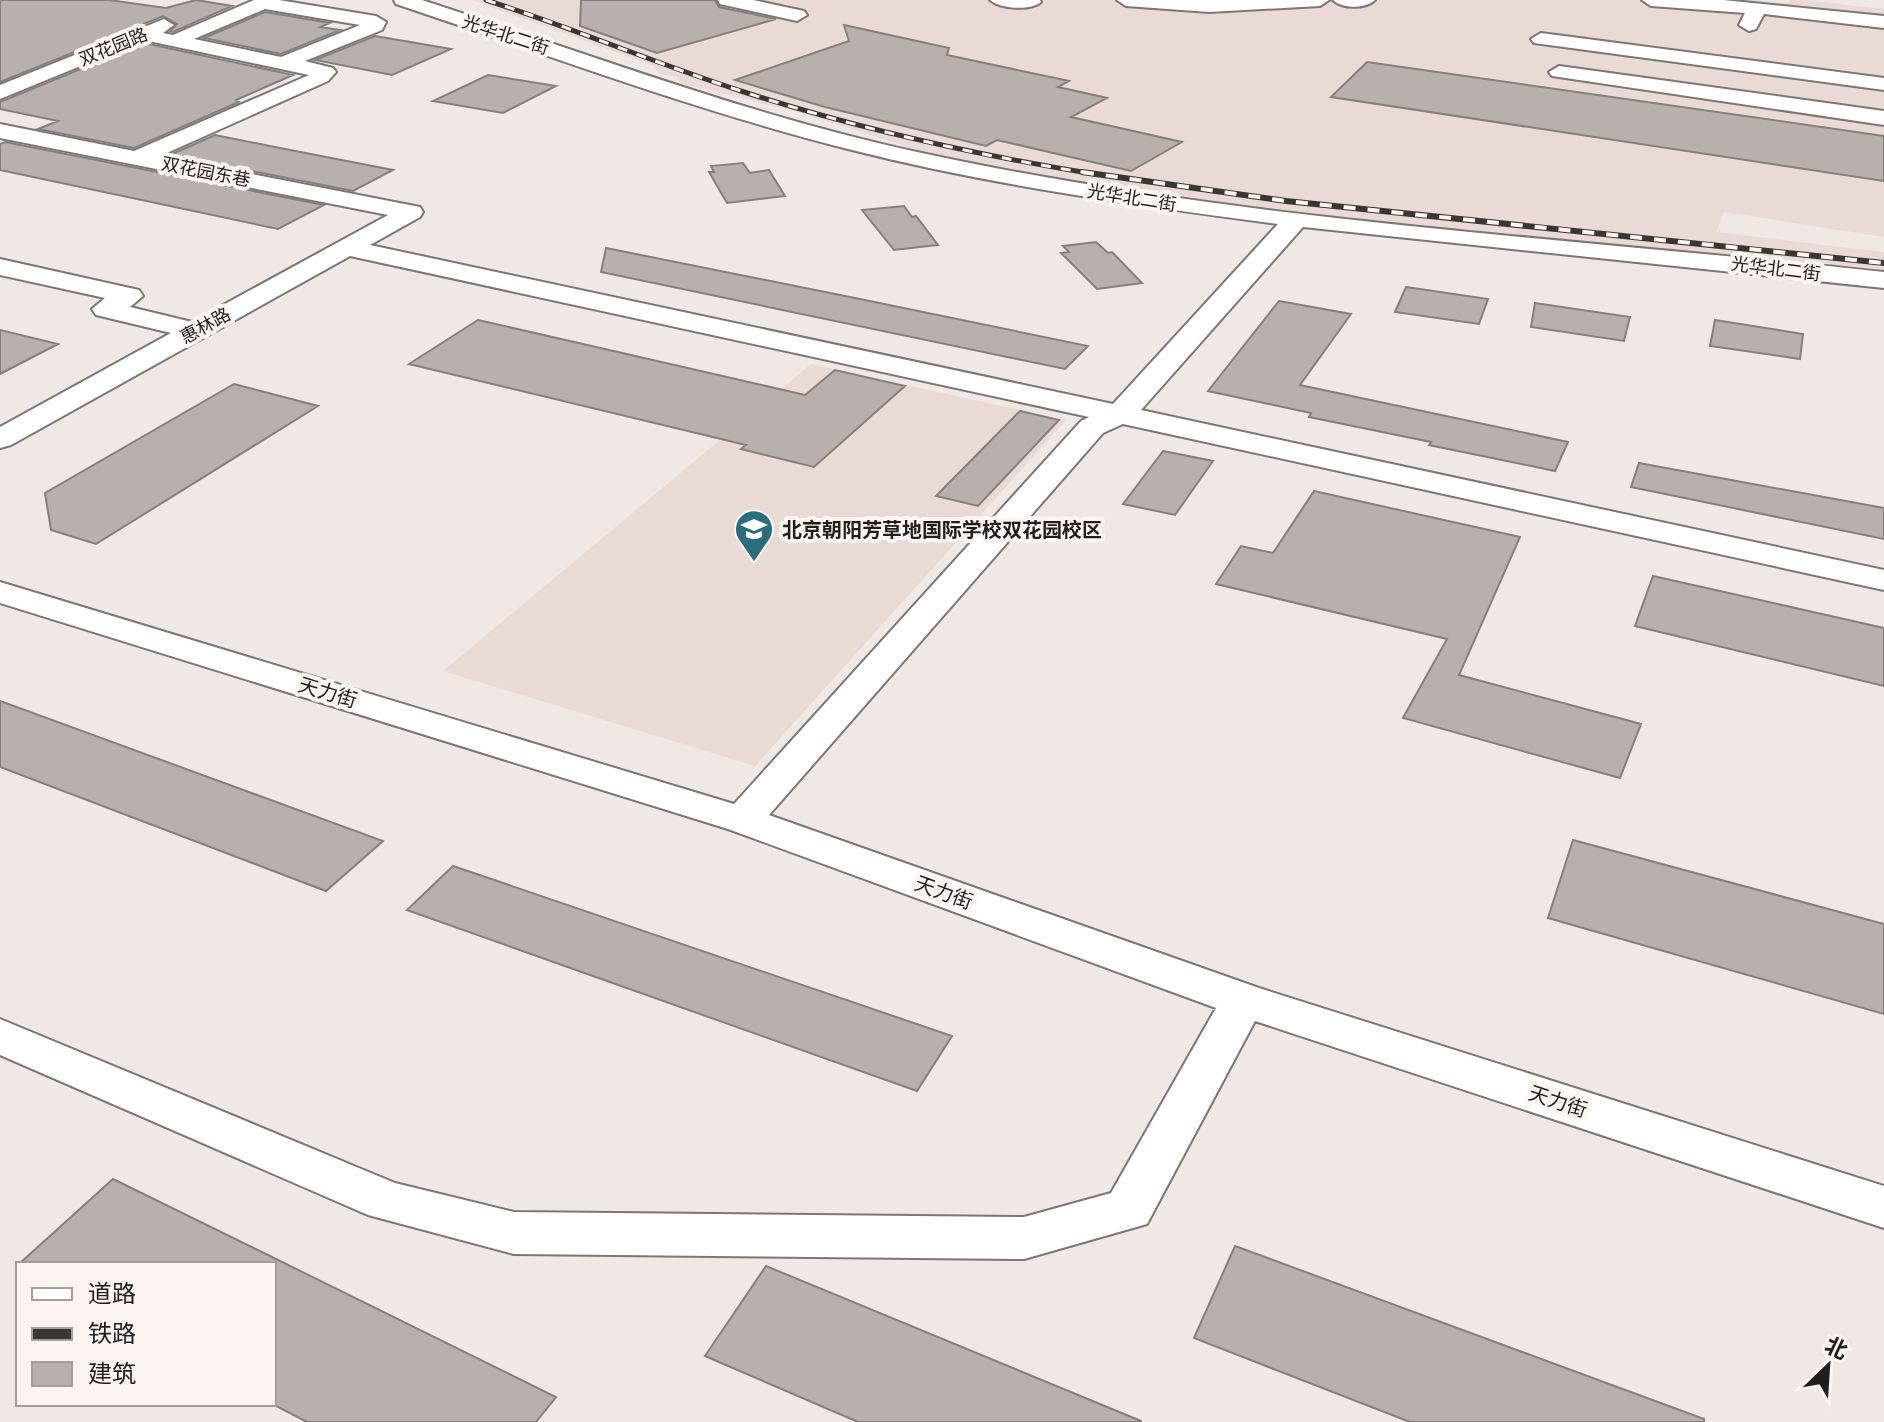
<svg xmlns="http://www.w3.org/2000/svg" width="1884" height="1422" font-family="'PT Serif','Noto Sans SC',serif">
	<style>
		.built { fill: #eadad5 }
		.building { fill: #b7b0ad; stroke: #86807d; stroke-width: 2 }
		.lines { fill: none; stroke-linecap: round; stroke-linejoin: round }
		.minor-casing { stroke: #7c7674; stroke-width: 4 }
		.minor { fill: #fff; fill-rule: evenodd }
		.rail-far1-casing { stroke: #393736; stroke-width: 5 }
		.rail-casing { stroke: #393736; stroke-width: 6 }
		.rail-far1 { stroke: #fcf5f2; stroke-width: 3; stroke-dasharray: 10; stroke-linecap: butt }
		.rail { stroke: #fcf5f2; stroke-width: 4; stroke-dasharray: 12; stroke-linecap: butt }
		.labels { text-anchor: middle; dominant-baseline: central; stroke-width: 8; stroke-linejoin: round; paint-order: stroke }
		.far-street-label { font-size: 18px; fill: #201e1d; stroke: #fcf5f2 }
		.poi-label { font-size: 20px; font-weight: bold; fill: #201e1d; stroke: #fcf5f2; text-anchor: start }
		.street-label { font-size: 20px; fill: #201e1d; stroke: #fcf5f2 }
	</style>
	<rect width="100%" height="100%" fill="#efe8e5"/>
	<path class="built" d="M472 0H1758L1788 3 1790 0H1804L1884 9V237L1724 212 1716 232 1884 252V269L1289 213 1038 174 921 151 798 112 680 83 677 77 660 74 654 66Z
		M811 364 1066 420 755 766 443 671Z"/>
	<path class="building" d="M0 0H109L166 8 196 0 232 6 173 32 170 31 177 24 163 16 0 82Z
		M581 0H715L719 7 776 19 657 53 580 26Z
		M265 12 330 23 320 27 340 30 281 54 204 38Z
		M844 25 949 48 947 55 1069 81 1058 87 1107 98 1071 117 1182 142 1131 171 997 140 986 146 825 107 735 80 849 41Z
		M375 36 451 49 392 75 315 60Z
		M144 43 293 75 236 100 239 102 134 148 38 129 58 121 0 109V102Z
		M1367 62 1884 136V181L1331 97Z
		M488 75 556 86 503 113 433 101Z
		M215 135 285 149 393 170 353 191 170 155Z
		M5 142 324 205 278 229 0 170V144Z
		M743 163 750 173 769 170 785 196 727 203 709 172H714L711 166Z
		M904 206 912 217 916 216 938 245 894 250 862 210Z
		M1096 242 1108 253 1112 252 1142 283 1097 289 1061 253 1069 252 1063 246Z
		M606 248 855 298 1088 346 1065 369 601 272Z
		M1406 287 1488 299 1479 324 1395 312Z
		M1279 301 1351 314 1300 385 1568 442 1555 471 1429 445 1431 442 1309 417 1311 413 1208 391Z
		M1535 303 1630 317 1624 341 1531 327Z
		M478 320 805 395 835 370 905 386 814 467 741 449 746 445 409 364Z
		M1715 320 1803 334 1800 359 1710 346Z
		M0 330 58 344 0 374Z
		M234 384 318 406 96 544 51 530 45 493Z
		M1020 411 1059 420 978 506 936 496Z
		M1163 451 1213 461 1175 515 1123 504Z
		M1639 463 1884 508V539L1631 487Z
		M1314 491 1520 537 1459 675 1641 724 1620 778 1403 718 1447 639 1216 584 1241 546 1273 553Z
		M1653 576 1884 628V686L1635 626Z
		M0 701 383 841 326 891 0 767Z
		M1573 840 1884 924V1014L1548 918Z
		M453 866 952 1036 917 1091 407 910Z
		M113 1179 274 1258 556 1397 536 1422H307L274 1405V1264H19Z
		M1235 1246 1704 1419V1422H1410L1194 1338Z
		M766 1266 1141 1421V1422H858L705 1356Z"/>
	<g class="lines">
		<defs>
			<path id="minor" d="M254 0H279L376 16 386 22 382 30 305 61 333 68 336 72 328 81 160 156 420 207 423 212 420 217 370 245 1113 404 1278 224C1134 205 989 185 848 149 694 110 546 54 396 4L394 0H422C586 53 748 115 917 152 1234 221 1562 237 1884 272V288L1303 227 1141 410 1884 570V590L1123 424 1103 433 769 815 1259 988 1884 1186V1228L1255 1021 1147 1224 1024 1259 514 1254 368 1215 0 1055V1019L395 1183 514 1212 1024 1217 1111 1193 1216 1008 728 829 0 603V582L734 804 1081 421 1089 417 350 256 11 445 0 448V427L171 333 96 315 92 309 105 298 0 275V259L139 290 143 296 130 307 192 322 388 215 0 138V124L134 151 309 75 144 40 0 99V85L164 19 174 25 163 33 173 35ZM265 9 360 25 281 57 194 39Z
				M718 0H753L804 11 807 15 797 21 720 4Z
				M990 0H1040L1041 2C1031 11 1000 9 990 0Z
				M1117 0H1329L1320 6 1209 12 1126 6Z
				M1333 0H1375C1366 9 1342 9 1333 0Z
				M1642 0H1723L1884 16V28L1764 14 1756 29 1749 31 1739 25 1745 13 1651 6Z
				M1541 33 1884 78V90L1534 43 1531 39Z
				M1559 66 1884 111V125L1552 76 1549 72Z"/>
		</defs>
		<use href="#minor" class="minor-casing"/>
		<use href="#minor" class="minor"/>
		<defs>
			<path id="rail-far1" d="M486 0C573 28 657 64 744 92 859 129 976 155 1094 174"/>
			<path id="rail" d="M1082 172 1286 201 1884 263"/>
		</defs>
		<use href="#rail-far1" class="rail-far1-casing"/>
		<use href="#rail" class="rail-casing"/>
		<use href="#rail-far1" class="rail-far1"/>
		<use href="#rail" class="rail"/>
	</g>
	<defs>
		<symbol id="school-pin" viewBox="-11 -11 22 30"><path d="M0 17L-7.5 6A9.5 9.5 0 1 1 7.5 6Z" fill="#296e7e" stroke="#fcf5f2"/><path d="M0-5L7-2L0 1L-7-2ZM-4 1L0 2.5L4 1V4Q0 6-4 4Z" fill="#fff"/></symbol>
	</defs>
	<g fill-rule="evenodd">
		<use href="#school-pin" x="732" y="507" width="44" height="60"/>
	</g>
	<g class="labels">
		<g class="far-street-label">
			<text transform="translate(506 34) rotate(18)">光华北二街</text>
			<text transform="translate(113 46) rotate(-22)">双花园路</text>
			<text transform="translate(206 171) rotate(11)">双花园东巷</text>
			<text transform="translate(1132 197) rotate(9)">光华北二街</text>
			<text transform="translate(1776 268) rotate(7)">光华北二街</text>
			<text transform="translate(205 325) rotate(-29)">惠林路</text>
		</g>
		<g class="poi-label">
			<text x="782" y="529">北京朝阳芳草地国际学校双花园校区</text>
		</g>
		<g class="street-label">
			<text transform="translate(328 692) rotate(17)">天力街</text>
			<text transform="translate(944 892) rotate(20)">天力街</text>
			<text transform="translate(1558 1101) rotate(18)">天力街</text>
		</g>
	</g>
	<rect x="16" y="1262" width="260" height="144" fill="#fcf5f2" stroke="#a49f9d" stroke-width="2"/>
	<rect x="32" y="1288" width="40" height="12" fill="#ffffff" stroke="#a49f9d" stroke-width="2"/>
	<text x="88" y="1302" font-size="24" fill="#201e1d">道路</text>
	<rect x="32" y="1328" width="40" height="12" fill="#393736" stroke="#a49f9d" stroke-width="2"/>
	<text x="88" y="1342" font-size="24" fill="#201e1d">铁路</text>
	<rect x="32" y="1362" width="40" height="24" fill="#b7b0ad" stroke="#a49f9d" stroke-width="2"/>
	<text x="88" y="1382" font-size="24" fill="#201e1d">建筑</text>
	<g transform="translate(1828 1366) rotate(25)" stroke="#fcf5f2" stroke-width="6" paint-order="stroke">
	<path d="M0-6L14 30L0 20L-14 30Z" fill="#201e1d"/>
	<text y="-12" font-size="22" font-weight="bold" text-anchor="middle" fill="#201e1d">北</text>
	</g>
</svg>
